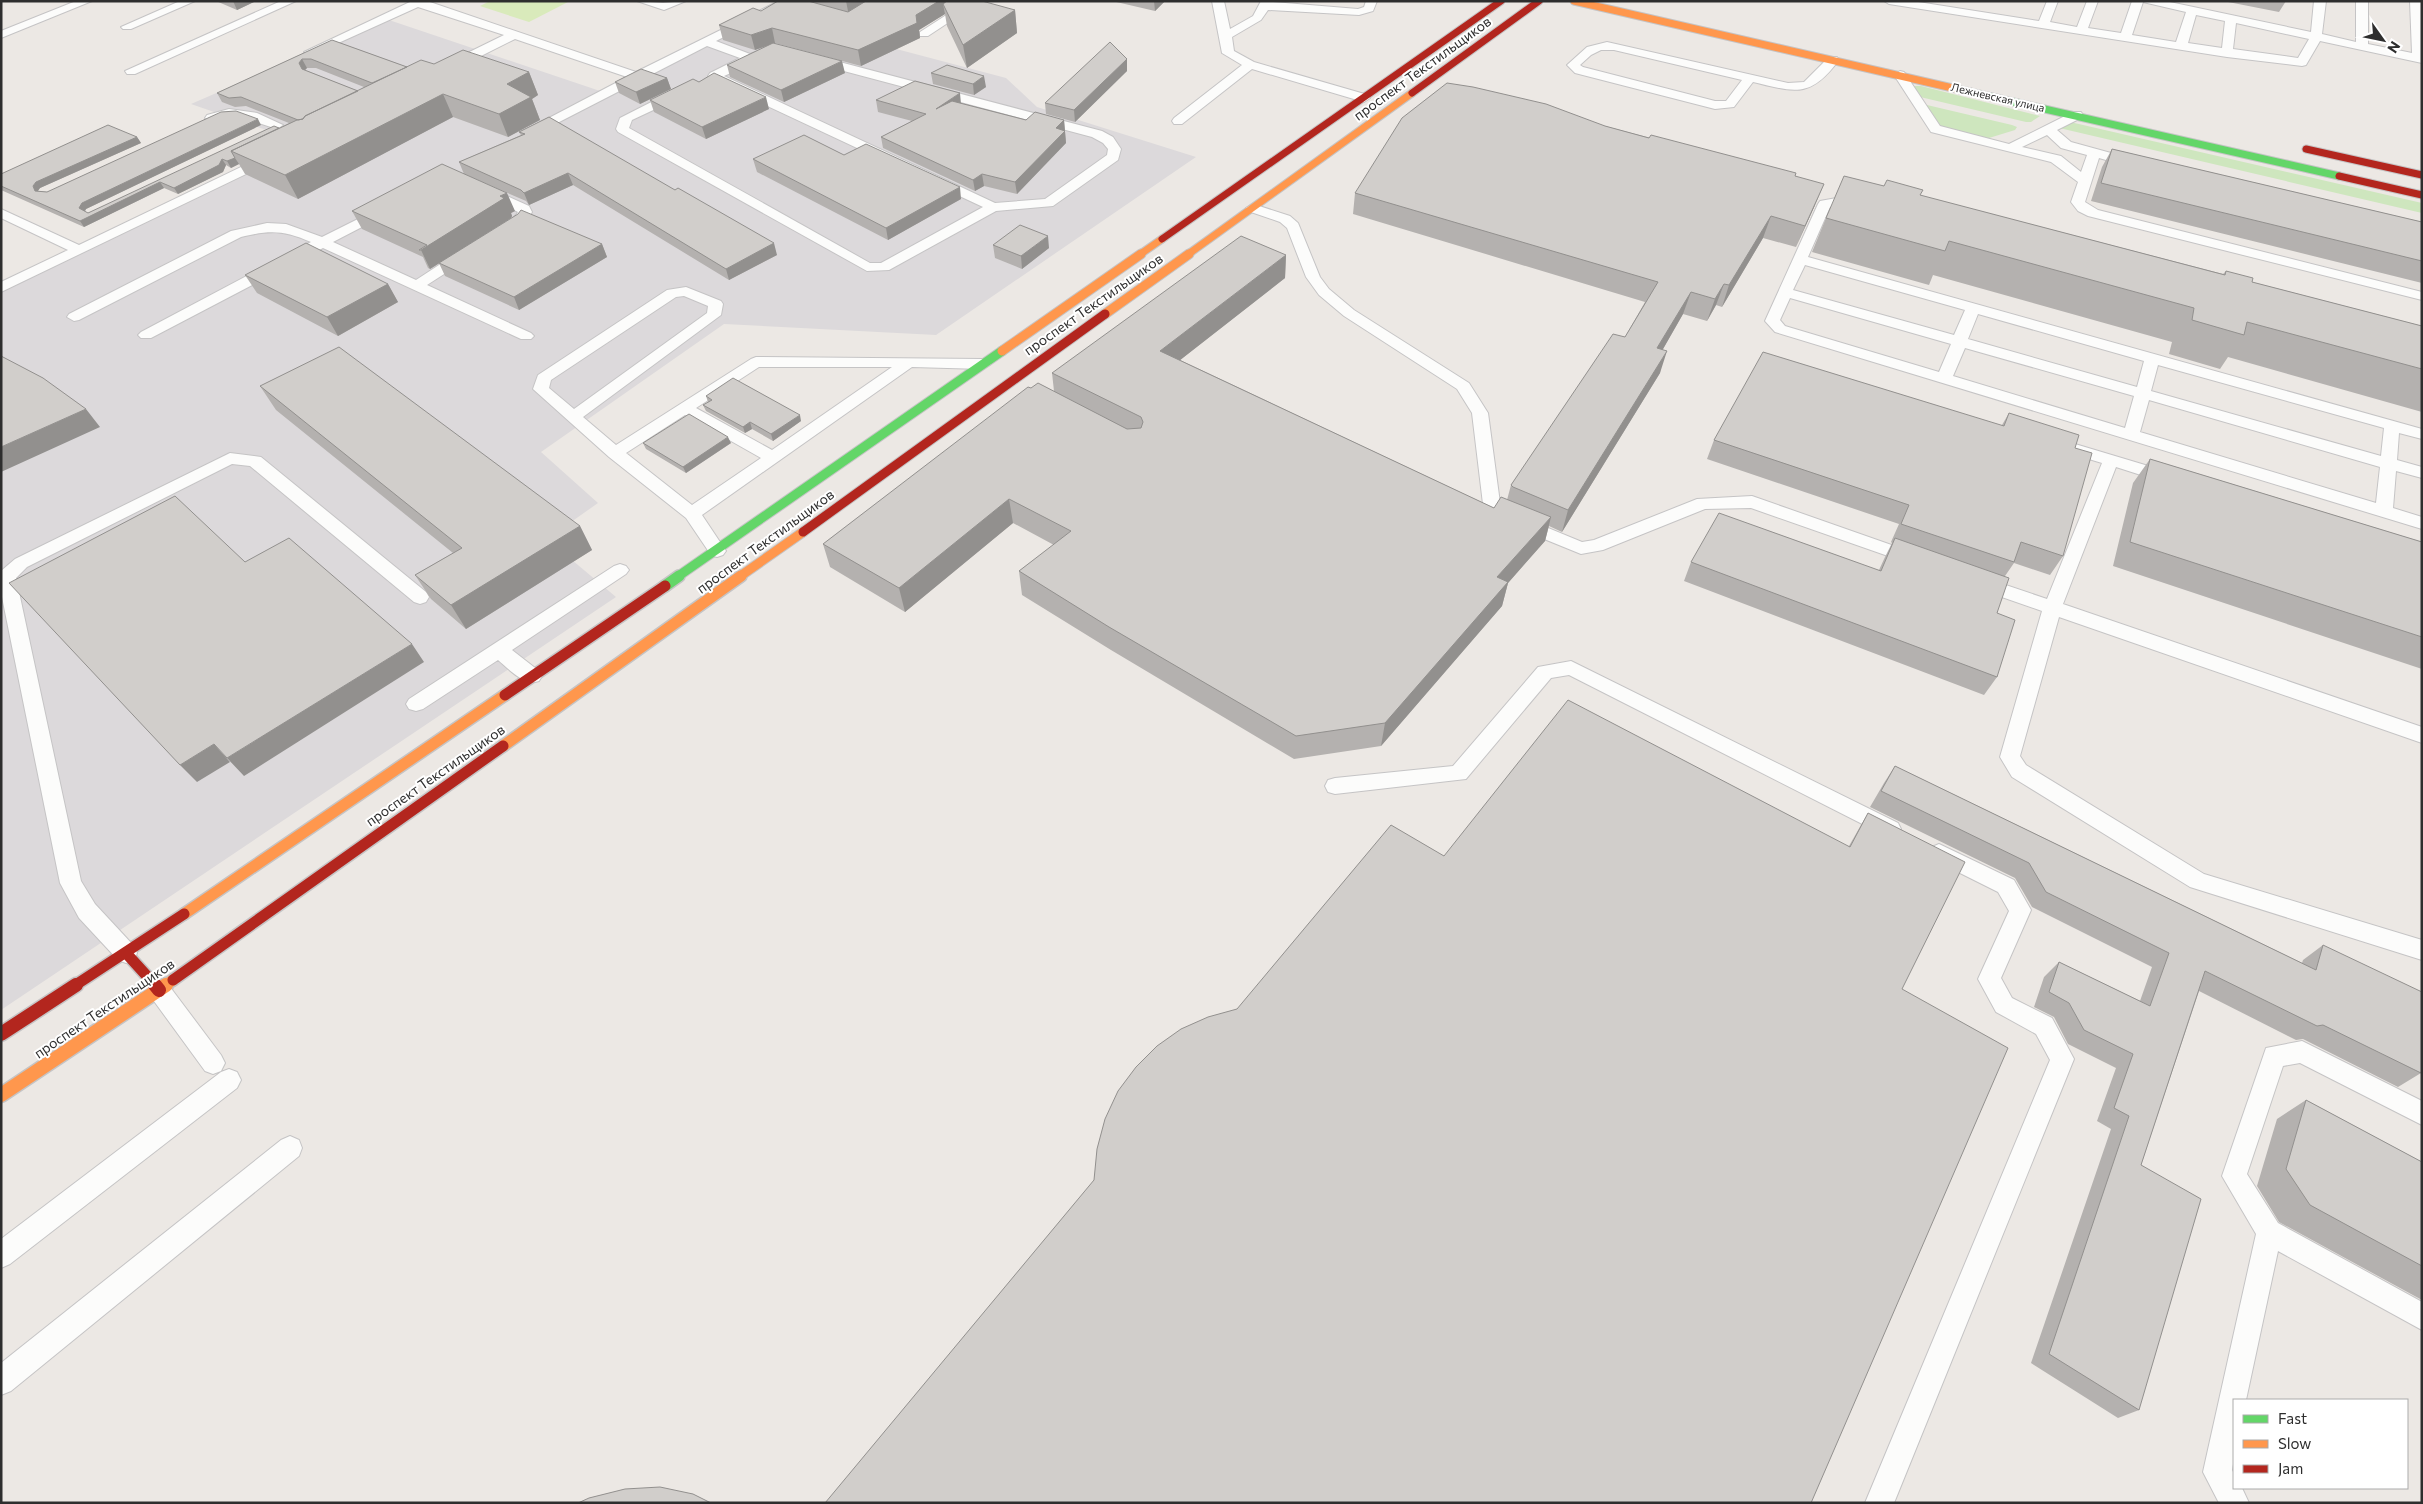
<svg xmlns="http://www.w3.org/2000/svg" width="2423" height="1504" font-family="Commissioner,sans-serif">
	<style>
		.industrial { fill: #dcd9db }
		.green { fill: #cee6be }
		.pitch { fill: #d9eabb }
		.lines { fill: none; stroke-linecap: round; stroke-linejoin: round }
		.lane-casing { stroke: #c5c4c5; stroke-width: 2 }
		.fast-far2-casing { stroke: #c5c4c5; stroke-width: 9 }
		.fast-far1-casing { stroke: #c5c4c5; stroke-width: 11 }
		.fast-casing { stroke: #c5c4c5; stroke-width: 14 }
		.slow-far3-casing { stroke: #c5c4c5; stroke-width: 9 }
		.slow-far2-casing { stroke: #c5c4c5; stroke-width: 11 }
		.slow-far1-casing { stroke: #c5c4c5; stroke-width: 14 }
		.slow-casing { stroke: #c5c4c5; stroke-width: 17 }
		.jam-far3-casing { stroke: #c5c4c5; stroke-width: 9 }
		.jam-far2-casing { stroke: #c5c4c5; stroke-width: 11 }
		.jam-far1-casing { stroke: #c5c4c5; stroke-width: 14 }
		.jam-casing { stroke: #c5c4c5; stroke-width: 17 }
		.lane { fill: #fcfcfb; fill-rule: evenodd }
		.fast-far2 { stroke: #63d668; stroke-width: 7 }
		.fast-far1 { stroke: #63d668; stroke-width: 9 }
		.fast { stroke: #63d668; stroke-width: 11 }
		.slow-far3 { stroke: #ff974d; stroke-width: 7 }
		.slow-far2 { stroke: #ff974d; stroke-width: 9 }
		.slow-far1 { stroke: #ff974d; stroke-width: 11 }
		.slow { stroke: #ff974d; stroke-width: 14 }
		.jam-far3 { stroke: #b3261e; stroke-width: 7 }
		.jam-far2 { stroke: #b3261e; stroke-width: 9 }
		.jam-far1 { stroke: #b3261e; stroke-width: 11 }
		.jam { stroke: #b3261e; stroke-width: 14 }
		.wall { fill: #b4b1af; fill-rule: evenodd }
		.shaded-wall { fill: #92908e }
		.building { fill: #d1cecb; stroke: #92908e }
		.labels { text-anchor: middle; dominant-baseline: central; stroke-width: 4; stroke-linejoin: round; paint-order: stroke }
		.far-street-label { font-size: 11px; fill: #2e2e2e; stroke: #fff }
		.street-label { font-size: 14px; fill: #2e2e2e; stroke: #fff }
	</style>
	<rect width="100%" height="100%" fill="#ece8e4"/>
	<path class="industrial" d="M764 14 1006 78 1037 107 1196 157 936 335 724 324 541 452 598 503 547 539 616 597 1 1010V287L301 142 191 104 386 19 612 95Z"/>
	<path class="green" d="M1910 86H1921L2040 116 2031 122H2026L1916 96Z
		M1927 105 2012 125 2017 127 2015 130 1989 138 1976 137 1938 128 1922 106Z
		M2070 122 2422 203V213L2055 127Z"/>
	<path class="pitch" d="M490 1H565L568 2 529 22 480 6Z"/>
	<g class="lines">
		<defs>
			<path id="lane" d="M76 1H92L1 38V31Z
				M180 1H195L131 29H123L121 27Z
				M281 1H296L135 74H127L125 71Z
				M412 1H427L636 72 779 1H793L716 41 750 54 775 45 1102 131 1113 137 1121 149 1118 160 1053 206 996 211 889 270 867 271 618 132 616 129 620 118 673 91H681L683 94 681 97 632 120 629 128 870 263H881L983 207 710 79 708 76 710 73 740 58 707 46 532 136 526 132 528 129 627 77 515 39 455 69H447L445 66 447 63 504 35 418 7 314 54 310 56 304 52ZM776 53 1092 137 1103 143 1108 149 1107 155 1045 199 995 203 724 76Z
				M637 1 663 3 686 1 664 10Z
				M968 1H981L928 36H920V32Z
				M1212 1H1224L1230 29 1253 16 1261 1 1358 9 1364 7 1366 1H1377L1373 11 1359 15 1268 10 1261 20 1232 37 1234 51 1254 62 1368 95 1370 98 1364 102 1252 69 1182 124H1174L1172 121 1174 118 1242 65 1222 53Z
				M1884 1H1912L2039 21 2047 1H2058L2050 22 2077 27 2087 1H2098L2088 28 2121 33 2132 1H2165L2311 32 2314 1H2326L2322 34 2356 42V1H2368V44L2412 53 2410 1H2422V63L2320 41 2306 65 2302 66 2227 57 1889 4ZM2143 2 2186 12 2176 42 2132 35ZM2196 15 2225 21 2222 48 2188 43ZM2236 23 2309 39 2298 58 2233 49Z
				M1607 42 1788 83 1804 82 1829 57H1837L1839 60C1810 99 1795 92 1753 82L1734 107 1715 109 1575 73 1567 65 1587 47ZM1601 50H1614L1742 80 1726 101H1715L1583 67 1580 65 1591 55Z
				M1900 71 1904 72 1940 126 2009 144 2073 112H2081L2083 115 2081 118 2057 130 2071 142 2111 153 2112 156 2106 160 2099 158 2085 202 2098 210 2422 292V300L2088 216 2078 211 2071 202 2078 182 2051 162 1931 132 1894 75ZM2047 135 2061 148 2087 155 2081 172 2061 156 2022 147Z
				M229 109 257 113 283 125 277 129 237 116 211 122 205 118 207 115Z
				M266 155 271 156 273 159 271 162 1 292V282L68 250 1 218V209L79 245Z
				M487 187 529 206 532 212C526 222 514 235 501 232L499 229C504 222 514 220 518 212L482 194 480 191Z
				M1842 197 1863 200 1865 203C1858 210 1841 205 1830 207L1808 257 2422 429V439L2399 433 2397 460 2422 467V478L2396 471 2393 508 2422 517V529L1775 332 1765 321 1818 204 1820 201ZM1805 265 1965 310 1954 335 1793 290ZM1790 298 1951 344 1939 372 1785 326 1780 320ZM1978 314 2144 361 2137 387 1968 339ZM1965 348 2134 396 2125 428 1953 376ZM2158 365 2384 428 2381 456 2151 391ZM2149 400 2380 467 2376 503 2140 432Z
				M1253 204 1290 216 1298 223 1320 277 1329 289 1354 310 1469 383 1488 413 1500 503 1507 511 1582 542 1594 540 1697 499 1752 496 1920 555 1923 559 1920 563 1914 565 1908 563 1751 508 1705 509 1603 550 1581 554 1495 519 1483 504 1472 413 1457 389 1344 316 1319 295 1306 277 1287 228 1280 222 1248 211 1246 208Z
				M382 207 389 211 387 214 333 242 416 280 459 252H469L471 255 469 258 427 285 531 333 534 336 531 339H521L323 248 151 338H141L138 335 141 332 311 242C283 230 270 230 241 237L79 320 74 321 67 317 69 314 231 231 267 223 286 224 322 237Z
				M686 287 721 301 723 304 721 315 583 417 616 445 751 359 756 357 983 359 991 364 983 369 912 367 702 515 726 551 723 555 717 557 711 555 686 518 609 457 533 389 538 375 667 290ZM684 296 708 306 707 313 574 409 549 388 551 380 676 297ZM759 367H892L772 450 696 408ZM685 415 761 458 692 505 626 453Z
				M2065 441 2175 474 2177 478 2175 482 2169 484 2116 467 2063 604 2422 727V743L2059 617 2020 756 2026 765 2204 874 2422 940V960L2190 887 2012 777 2000 757 2042 611 1973 587 1970 582 1973 577 1979 576 2047 599 2102 463 2059 450 2057 446 2059 442Z
				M230 453 261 457 426 592 429 597 426 602 420 604 414 602 250 466 232 464 27 567 16 578 81 881 95 904 134 946 137 953 134 960 126 963 118 960 79 918 60 883 1 592V571L15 559Z
				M620 564 626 566 629 570 626 574 512 650 539 671 542 676 539 681C523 686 509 669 498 660L423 709 416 711 409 709 406 704 409 699 614 566Z
				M1571 661 1898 823 1901 829 1898 835 1891 838 1884 835 1569 675 1551 678 1466 779 1335 794 1328 792 1325 786 1328 780 1335 778 1453 766 1538 667Z
				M1939 844 2014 880 2031 910 2001 978 2012 998 2052 1018 2074 1059 1894 1503H1865L2050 1060 2036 1034 1996 1012 1978 979 2009 911 1998 892 1932 859 1928 853 1932 847Z
				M159 980 167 983 221 1055 225 1063 221 1071 213 1074 205 1071 151 997 148 990 151 983Z
				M2302 1041 2422 1101V1125L2300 1063 2283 1066 2247 1174 2278 1223 2422 1302V1330L2278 1251 2246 1400H2234V1458L2232 1470 2234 1474V1488H2242L2249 1503H2219L2203 1472 2256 1234 2222 1176 2266 1048Z
				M229 1069 237 1072 241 1080 237 1088 10 1264 1 1268V1239L221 1072Z
				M290 1136 299 1140 302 1148 299 1156 11 1391 1 1395V1363L281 1140Z"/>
			<path id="fast-far2" d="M1970 92 2339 176"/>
			<path id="fast-far1" d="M677 577 1002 351"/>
			<path id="fast" d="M665 586 679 576"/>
			<path id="slow-far3" d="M1574 1 1970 92
				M1139 255 1162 239
				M1187 255 1412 93"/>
			<path id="slow-far2" d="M1105 314 1189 254
				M1002 351 1141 254
				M739 577 803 532"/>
			<path id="slow-far1" d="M503 746 741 576
				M184 914 505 695
				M164 986 173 980"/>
			<path id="slow" d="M1 1095 166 985"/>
			<path id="jam-far3" d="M1412 93 1539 1
				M2306 149 2422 175
				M2339 176 2422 195
				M1162 239 1501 1"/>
			<path id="jam-far2" d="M803 532 1105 314"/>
			<path id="jam-far1" d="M505 695 665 586
				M126 953 156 986
				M173 980 503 746
				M74 986 184 914"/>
			<path id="jam" d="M155 985 159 990
				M1 1034 76 985"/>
		</defs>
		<use href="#lane" class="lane-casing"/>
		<use href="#fast-far2" class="fast-far2-casing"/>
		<use href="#fast-far1" class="fast-far1-casing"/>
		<use href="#fast" class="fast-casing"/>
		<use href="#slow-far3" class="slow-far3-casing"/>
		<use href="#slow-far2" class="slow-far2-casing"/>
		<use href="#slow-far1" class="slow-far1-casing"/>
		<use href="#slow" class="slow-casing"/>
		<use href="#jam-far3" class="jam-far3-casing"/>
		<use href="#jam-far2" class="jam-far2-casing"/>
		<use href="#jam-far1" class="jam-far1-casing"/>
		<use href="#jam" class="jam-casing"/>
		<use href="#lane" class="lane"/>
		<use href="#fast-far2" class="fast-far2"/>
		<use href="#fast-far1" class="fast-far1"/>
		<use href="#fast" class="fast"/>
		<use href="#slow-far3" class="slow-far3"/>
		<use href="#slow-far2" class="slow-far2"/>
		<use href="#slow-far1" class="slow-far1"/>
		<use href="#slow" class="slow"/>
		<use href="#jam-far3" class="jam-far3"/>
		<use href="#jam-far2" class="jam-far2"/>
		<use href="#jam-far1" class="jam-far1"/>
		<use href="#jam" class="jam"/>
	</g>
	<path class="wall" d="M216 1H256L237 10Z
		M778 1H945V3L1015 10 1017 33 967 68 947 26 945 14 919 30 920 38 861 66 775 43 774 44 845 73 784 102 730 77 727 65 768 46 755 50 723 40 719 25 761 11Z
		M1112 1H1165L1155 11Z
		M2223 1H2286L2279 12Z
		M332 40 407 67 434 64 529 72 538 95 532 99 540 120 508 137 453 117 298 199 245 174 239 164 231 168 226 165 223 172 178 194 164 188 84 227 1 190V174L137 137 141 143 40 188 38 191 47 192 261 125 86 209 85 212 88 213 279 128 289 123 246 106 235 107 222 102 217 93ZM307 68H316L364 87 358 91 305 70Z
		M1127 59V71L1075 122 1046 114 1045 103Z
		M931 73 986 87 974 95 933 84Z
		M667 78 671 89 640 104 619 93 615 82Z
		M699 82 769 109 706 139 654 112 650 100Z
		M876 100 961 103 1026 120H1064L1066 143 1017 194 984 186 975 191 883 148 881 137 912 121 878 112Z
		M549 117 777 255 729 280 573 185 529 205 526 201 464 174 459 162 521 135 519 132Z
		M1605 126 1795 176 1815 205 1796 247 1763 238 1722 307 1716 305 1707 321 1683 314 1663 349 1660 373 1562 532 1549 526 1545 541 1508 583 1502 606 1381 746 1294 759 1111 650 1022 595 1019 571 1054 545 1013 523 905 612 830 567 823 544 1031 388 1054 391 1052 373 1286 255 1285 278 1180 360 1494 508 1507 500 1511 485 1625 337 1645 302 1353 214 1355 193Z
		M2112 149 2422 222V283L2091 201 2102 167Z
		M844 155 961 199 888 240 757 172 753 159Z
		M1884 186 2223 274 2226 271 2252 282 2422 326V412L2228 357 2220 369 2169 354 2172 342 1933 275 1929 285 1812 252 1826 218Z
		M352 211H515L511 213 512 216 511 218 430 269 428 268 423 257 362 229Z
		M602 244 607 257 519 310 445 276 439 263Z
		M993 245 1049 248 1022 269 995 258Z
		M245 275 388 284 398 302 338 336 257 293Z
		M260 386 580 526 592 550 466 629 431 599 415 575 453 553 276 410Z
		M706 396 801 421 773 441 752 429 745 433 706 411 703 405 708 402Z
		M2009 413 2075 448 2063 556 2050 575 2014 563 2005 576 1997 613V677L1984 695 1684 581 1691 562 1879 570 1885 557 1892 543 1891 542 1899 524 1707 459 1714 440 2002 425Z
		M643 443H731L686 473 646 449Z
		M2150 459 2422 542V669L2113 566 2133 483Z
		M1895 766 2302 963 2303 960 2323 945 2421 1073 2398 1087 2303 1039 2296 1040 2199 991 2141 1165 2139 1410 2118 1418 2031 1363 2111 1129 2097 1121 2116 1068 2068 1044 2054 1017 2034 1007 2044 977 2059 962 2140 1001 2152 967 2032 907 2015 878 1870 807 1884 783Z
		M1868 813 1902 989 1237 1009 1444 856 1849 846 1861 825Z
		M2306 1100 2422 1162V1300L2279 1222 2257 1186 2277 1119Z"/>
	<path class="shaded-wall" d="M233 1H256L237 10Z
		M846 1H875L849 16Z
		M930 1H945L946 10 943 4 945 14 919 30 920 38 861 66 858 50 916 15Z
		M1154 1H1165L1155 11Z
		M1015 10 1017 33 967 68 963 45Z
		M772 28 775 43 755 50 751 35Z
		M302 59 307 68 303 72 299 63Z
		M1127 59V71L1075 122 1074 110Z
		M842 61 845 73 784 102 781 90Z
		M529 72 538 95 532 99 540 120 508 137 499 114 507 84Z
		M984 76 986 87 974 95 973 84Z
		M667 78 671 89 640 104 636 92Z
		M960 93 961 104 936 109Z
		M443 94 453 117 298 199 285 175Z
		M766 97 769 109 706 139 702 127Z
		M258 119 261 125 86 209 83 214 79 208 82 203Z
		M1064 120 1066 143 1017 194 1015 182 1056 128Z
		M137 137 141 143 40 188 37 192 35 191 33 186 36 182Z
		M235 158 239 164 231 168 227 161Z
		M222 159 226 165 223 172 178 194 174 188Z
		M568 173 573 185 529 205 524 193Z
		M982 174 984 186 975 191 973 180Z
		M160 182 164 188 84 227 80 221Z
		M1824 184 1815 205 1796 247 1805 226Z
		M960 187 961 199 888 240 886 228Z
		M507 193 515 211 511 213 512 216 511 218 430 269 421 250 500 196Z
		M1771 216 1763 238 1722 307 1729 285Z
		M1048 236 1049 248 1022 269 1021 256Z
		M774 243 777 255 729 280 726 269Z
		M602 244 607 257 519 310 514 297Z
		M1286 255 1285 278 1161 375 1160 351Z
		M388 284 398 302 338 336 327 317Z
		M1724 284 1716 305 1707 321 1715 299Z
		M1691 292 1683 314 1651 370 1657 348Z
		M1667 351 1660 373 1562 532 1568 510Z
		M86 409 100 427 1 472V447Z
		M800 415 801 421 773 441 771 434Z
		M750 422 752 429 745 433 743 427Z
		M728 437 731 443 686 473 683 467Z
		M1009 499 1013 523 905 612 899 588Z
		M1551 517 1545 541 1508 583 1502 606 1381 746 1385 723 1497 577Z
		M580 526 592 550 466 629 451 605Z
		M412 644 424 662 244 776 227 758Z
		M214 744 230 762 197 782 180 765Z"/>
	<path class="building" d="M778 1H808L848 12 866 1H939L916 15 917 23 858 50 772 28 751 35 719 25 753 8 761 11Z
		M947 1H982L1015 10 963 45 943 4Z
		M332 40 407 67 372 83 311 59H302L299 63 302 69 358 91 305 116 303 119 298 120 241 97 229 98 217 93Z
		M1110 42 1127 59 1074 110 1045 103Z
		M773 43 842 61 781 90 727 65Z
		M463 50 529 72 507 84 531 97 499 114 443 94 285 175 231 151 297 120 303 119 305 116 421 60 434 64Z
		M947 65 984 76 973 84 931 73Z
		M641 69 667 78 636 92 615 82Z
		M714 73 766 97 702 127 650 100 693 79 699 82Z
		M915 81 960 93 936 109 952 101 1026 120 1035 112 1064 120 1056 128 1065 131 1015 182 982 174 973 180 881 137 926 114 876 100Z
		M1447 83 1473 87 1546 104 1605 126 1649 138 1651 135 1796 173 1795 176 1824 184 1805 226 1771 216 1729 285 1724 284 1715 299 1691 292 1657 348 1667 351 1568 510 1513 487 1511 485 1613 334 1625 337 1658 282 1355 193 1402 118Z
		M236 111 258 119 82 203 79 208 88 213 274 126 279 128 231 151 235 158 227 161 222 159 219 165 174 188 160 182 80 221 1 186V174L108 125 137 137 36 182 33 186 35 191 47 192 221 112Z
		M549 117 675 190 678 188 774 243 726 269 568 173 524 193 521 190 459 162 525 134 519 132Z
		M804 135 844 155 866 144 960 187 886 228 753 159Z
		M2112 149 2422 222V261L2101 183Z
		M442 164 507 193 500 196 504 198 503 199 421 250H419L427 245 352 211Z
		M1844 176 1884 186 1887 180 1923 190 1920 195 2225 275 2226 271 2253 278 2252 282 2422 326V369L2247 322 2244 335 2192 320 2194 308 1949 241 1945 251 1826 218Z
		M521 210 602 244 514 297 439 263 518 214Z
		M1020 225 1048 236 1021 256 993 245Z
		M1241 236 1286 255 1160 351 1494 508 1501 497 1551 517 1497 577 1508 582 1385 723 1296 736 1109 627 1019 571 1071 531 1009 499 899 588 823 544 1028 387 1031 388 1038 383 1127 429 1141 428 1143 422 1141 417 1052 373Z
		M306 243 388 284 327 317 245 275Z
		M339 347 580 526 451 605 415 575 462 548 260 386Z
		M1763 352 2004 426 2009 413 2079 435 2075 448 2092 453 2063 556 2021 542 2014 562 1901 524 1909 505 1714 440Z
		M1 356 43 378 86 409 1 447Z
		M733 378 800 415 771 434 750 422 743 427 703 405 712 400 706 396Z
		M689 414 728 437 683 467 643 443Z
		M2150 459 2422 542V637L2130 542Z
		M175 496 245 562 289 538 412 644 227 758 214 744 180 765 9 583Z
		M1719 513 1881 571 1895 538 2009 578 1997 613 2015 620 1997 677 1691 562Z
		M1568 700 1850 847 1868 813 1965 862 1902 989 2008 1048 1811 1503H825L1094 1180 1097 1149 1105 1119 1118 1091 1136 1067 1157 1046 1181 1029 1208 1017 1237 1009 1391 825 1444 856Z
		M1895 766 2316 970 2323 945 2422 992V1069L2421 1073 2323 1025 2317 1026 2205 971 2141 1165 2201 1199 2139 1410 2049 1354 2129 1116 2114 1108 2133 1054 2084 1030 2069 1003 2049 992 2059 962 2150 1006 2169 953 2046 892 2029 863 1881 791Z
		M2306 1100 2422 1162V1266L2310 1205 2286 1169Z
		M660 1487 693 1494 711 1503H578L589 1498 625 1489Z"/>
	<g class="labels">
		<g class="far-street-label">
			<text transform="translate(1998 97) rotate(13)">Лежневская улица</text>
		</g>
		<g class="street-label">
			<text transform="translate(1422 68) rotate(-36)">проспект Текстильщиков</text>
			<text transform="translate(1093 304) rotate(-35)">проспект Текстильщиков</text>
			<text transform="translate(765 541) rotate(-36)">проспект Текстильщиков</text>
			<text transform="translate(435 775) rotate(-35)">проспект Текстильщиков</text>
			<text transform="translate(104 1008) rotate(-34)">проспект Текстильщиков</text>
		</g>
	</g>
	<rect width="2423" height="1504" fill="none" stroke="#2e2e2e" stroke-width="5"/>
	<rect x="2233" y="1399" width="175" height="90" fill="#ffffff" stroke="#ababab"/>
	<rect x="2243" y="1415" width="25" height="8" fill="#63d668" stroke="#ababab"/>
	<text x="2278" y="1424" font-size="15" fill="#2e2e2e">Fast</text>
	<rect x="2243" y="1440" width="25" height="8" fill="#ff974d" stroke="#ababab"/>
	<text x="2278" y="1449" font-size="15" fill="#2e2e2e">Slow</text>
	<rect x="2243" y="1465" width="25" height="8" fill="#b3261e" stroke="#ababab"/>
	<text x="2278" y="1474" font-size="15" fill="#2e2e2e">Jam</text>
	<g transform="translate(2383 40) rotate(123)" stroke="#ffffff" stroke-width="4" paint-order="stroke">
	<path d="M0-4L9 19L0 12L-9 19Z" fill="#2e2e2e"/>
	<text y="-8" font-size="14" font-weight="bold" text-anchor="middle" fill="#2e2e2e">N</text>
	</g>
</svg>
